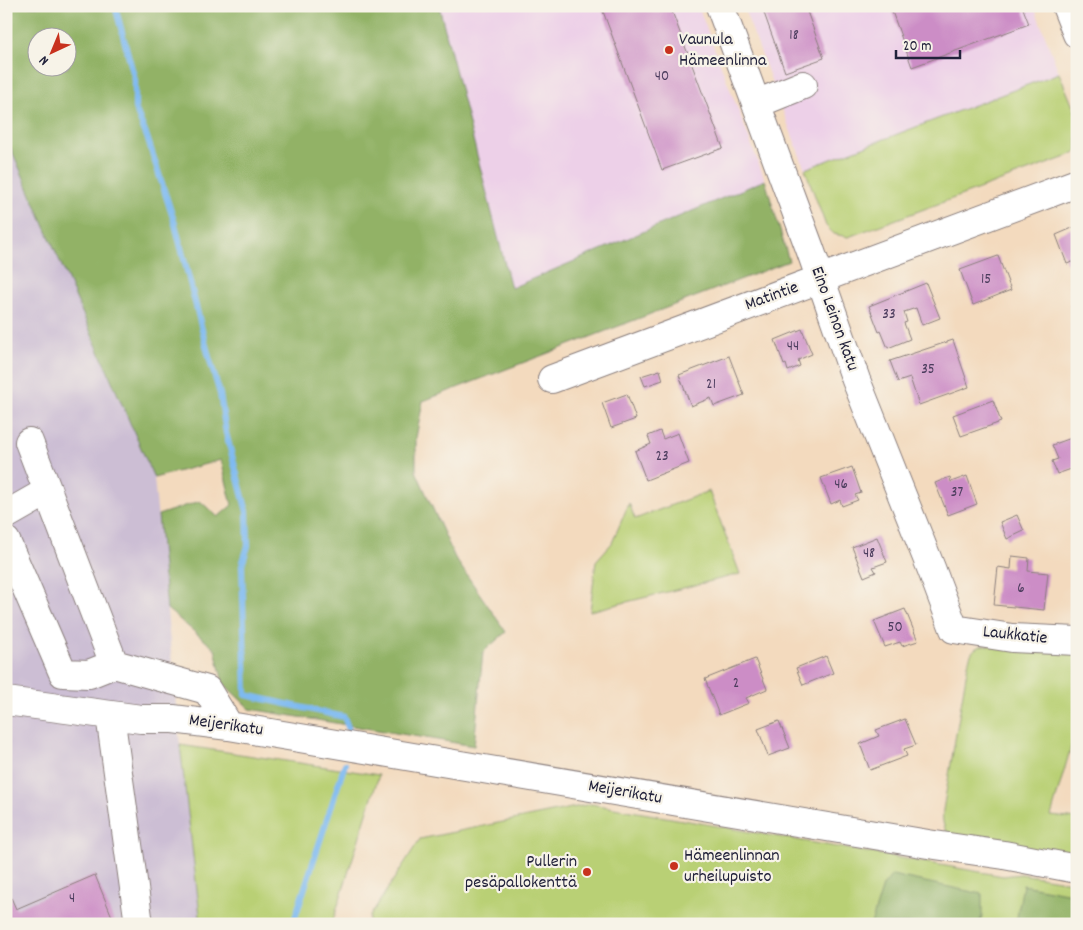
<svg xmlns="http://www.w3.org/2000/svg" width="1083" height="930" font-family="Dekko,sans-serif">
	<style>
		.built { fill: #edd0e8 }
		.industrial { fill: #ccbed4 }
		.green { fill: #b9d075; stroke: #6e7958 }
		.forest { fill: #92b266; stroke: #5a6a50; fill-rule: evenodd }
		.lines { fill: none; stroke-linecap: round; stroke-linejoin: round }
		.stream { stroke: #7ebaf1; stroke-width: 6 }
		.building { fill: #cc8dc6 }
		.minor-casing { stroke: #8a7e7c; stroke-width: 30 }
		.minor { stroke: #fff; stroke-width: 28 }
		.poi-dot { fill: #c8321e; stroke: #f7f3e8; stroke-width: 2 }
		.labels { text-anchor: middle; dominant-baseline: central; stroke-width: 4.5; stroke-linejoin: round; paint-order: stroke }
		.number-label { font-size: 15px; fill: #4c3d5e }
		.poi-label { font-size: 18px; fill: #22223b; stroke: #f7f3e8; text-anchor: start }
		.street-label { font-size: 18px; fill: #22223b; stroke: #f7f3e8 }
	</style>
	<rect width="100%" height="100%" fill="#f7f3e8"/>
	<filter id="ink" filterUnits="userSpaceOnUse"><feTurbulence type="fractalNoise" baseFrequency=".02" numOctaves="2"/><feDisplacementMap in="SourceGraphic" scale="10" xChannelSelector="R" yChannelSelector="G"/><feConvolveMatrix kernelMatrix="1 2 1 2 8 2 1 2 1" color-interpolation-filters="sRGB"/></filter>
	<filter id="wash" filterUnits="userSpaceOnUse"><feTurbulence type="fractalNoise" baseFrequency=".0096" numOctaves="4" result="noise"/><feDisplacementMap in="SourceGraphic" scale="20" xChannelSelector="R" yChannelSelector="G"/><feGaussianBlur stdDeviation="1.12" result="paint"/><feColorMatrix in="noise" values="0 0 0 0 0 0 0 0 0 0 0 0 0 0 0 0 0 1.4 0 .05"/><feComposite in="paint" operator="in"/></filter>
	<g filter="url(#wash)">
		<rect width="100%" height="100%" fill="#f3dabe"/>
		<path class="built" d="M439 6H698L765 180 511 288Z
			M743 6H1034L1059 73 805 169Z"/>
		<path class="industrial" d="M6 137 154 478 180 745 201 924H6Z"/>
		<path class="green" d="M1059 73 1077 116V151L1066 157 848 237 834 234 826 226 805 169Z
			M709 491 740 574 590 611 596 561 612 543 629 503 635 519Z
			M984 645 1077 654V726L1051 816 1077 819V858L948 835C943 825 942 821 943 810L968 664C971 653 972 648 984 645Z
			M180 745 379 775 332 924H201Z
			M591 804 1003 876 1021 874 1077 883V924H368L370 916 420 839Z"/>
		<path class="forest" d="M6 6H439L511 288 765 180 789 261 423 401 416 438V471L455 558 506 632 483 652 474 746 250 709 223 683 215 649 167 609 158 515 200 501 218 517 232 505 221 460 154 478 6 137ZM38 38H68V68H38Z
			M892 875 982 894V917L978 924H871L883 886Z
			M1023 885 1077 895V924L1016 923Z"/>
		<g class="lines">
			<path class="stream" d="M115 6 135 80V108L147 137 175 224 209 357 220 394 226 433 247 512 248 546 242 565 246 695 344 717 349 730
				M293 924 345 764"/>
		</g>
		<g id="blocks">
			<path class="building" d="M601 6H670L723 148 662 170Z
				M783 6H805L824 58 785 72 764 13Z
				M890 6H1022L1029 24 912 67Z
				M1077 226V260L1067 264 1056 235Z
				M998 256 1011 290 973 305 960 270Z
				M926 283 940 318 922 325 916 308 904 312 907 322 904 323 910 339 888 348 881 331 879 332 869 306Z
				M1077 303V320L1071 306Z
				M802 329 812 354 798 360 800 366 788 371 786 364 784 365 775 340Z
				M953 340 969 387 919 405 910 378 898 382 890 361Z
				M729 356 744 395 714 406 711 398 691 406 679 375Z
				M660 370 663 380 645 386 641 376Z
				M627 394 636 419 611 428 602 403Z
				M993 400 1001 422 961 436 953 415Z
				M660 431 663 439 678 433 689 463 646 480 635 451 651 444 648 436Z
				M1077 436V467L1057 474 1052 461 1058 459 1052 445Z
				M852 467 861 493 855 495 858 500 842 506 840 500 831 504 821 478Z
				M967 476 977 504 948 515 935 483 950 477 951 482Z
				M1017 515 1024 531 1007 539 1000 522Z
				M877 537 887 562 873 567 876 572 864 577 852 547Z
				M1012 556 1029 558 1028 571 1048 573 1044 610 994 605 998 567 1011 569Z
				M905 609 918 641 902 646 900 642 885 647 874 621Z
				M826 656 833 673 803 685 796 668Z
				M755 659 767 689 746 698 749 703 719 715 705 679Z
				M905 719 916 745 904 749 907 756 870 770 860 744 879 736 876 730Z
				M779 721 790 748 768 756 758 729Z
				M95 875 115 924H6V886L16 909Z"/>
		</g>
	</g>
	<g filter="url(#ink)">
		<use href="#blocks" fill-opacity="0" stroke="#8a7e7c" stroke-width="1"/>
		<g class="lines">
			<defs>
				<path id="minor" d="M720 6 810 249 856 380 931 568 954 629 1012 638 1077 641
					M1066 6 1077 34
					M756 104 803 85
					M552 379 1077 183
					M29 442 114 664 207 690 229 726
					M6 515 48 491
					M6 541 63 673 89 674 114 664
					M6 701 141 719H173L229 726 928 844 1004 855 1077 869
					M110 715 139 924"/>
			</defs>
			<use href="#minor" class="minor-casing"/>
			<use href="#minor" class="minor"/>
		</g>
	</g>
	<g class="poi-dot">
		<circle cx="669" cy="50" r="5"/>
		<circle cx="674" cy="866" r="5"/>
		<circle cx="587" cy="872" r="5"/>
	</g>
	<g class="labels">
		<g class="number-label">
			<text x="794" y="36">18</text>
			<text x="662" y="77">40</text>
			<text x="986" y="280">15</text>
			<text x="889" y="315">33</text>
			<text x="793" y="347">44</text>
			<text x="928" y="370">35</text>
			<text x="711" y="385">21</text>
			<text x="662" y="457">23</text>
			<text x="841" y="485">46</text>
			<text x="957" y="493">37</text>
			<text x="869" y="554">48</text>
			<text x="1021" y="589">6</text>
			<text x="895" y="628">50</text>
			<text x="736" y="684">2</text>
			<text x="72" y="899">4</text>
		</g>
		<g class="poi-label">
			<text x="679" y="40">Vaunula<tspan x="679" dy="21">Hämeenlinna</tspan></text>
			<text x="684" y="856">Hämeenlinnan<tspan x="684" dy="21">urheilupuisto</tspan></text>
			<text x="577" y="862" text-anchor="end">Pullerin<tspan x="577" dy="21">pesäpallokenttä</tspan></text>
		</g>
		<g class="street-label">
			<text transform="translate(772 297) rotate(-20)">Matintie</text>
			<text transform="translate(834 319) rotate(70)">Eino Leinon katu</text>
			<text transform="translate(1015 636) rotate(6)">Laukkatie</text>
			<text transform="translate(226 726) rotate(8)">Meijerikatu</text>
			<text transform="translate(625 793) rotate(10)">Meijerikatu</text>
		</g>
	</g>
	<rect width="1083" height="930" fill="none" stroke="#f7f3e8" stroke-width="25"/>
	<g transform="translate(52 52) rotate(224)"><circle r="24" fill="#f7f3e8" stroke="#a29fa3"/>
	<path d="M0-4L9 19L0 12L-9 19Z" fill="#c8321e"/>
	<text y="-8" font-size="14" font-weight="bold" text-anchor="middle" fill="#22223b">N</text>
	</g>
	<path d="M896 50v8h64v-8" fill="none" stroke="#22223b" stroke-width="2.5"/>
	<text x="903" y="50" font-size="15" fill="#22223b" stroke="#f7f3e8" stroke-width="4" paint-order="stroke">20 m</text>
</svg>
